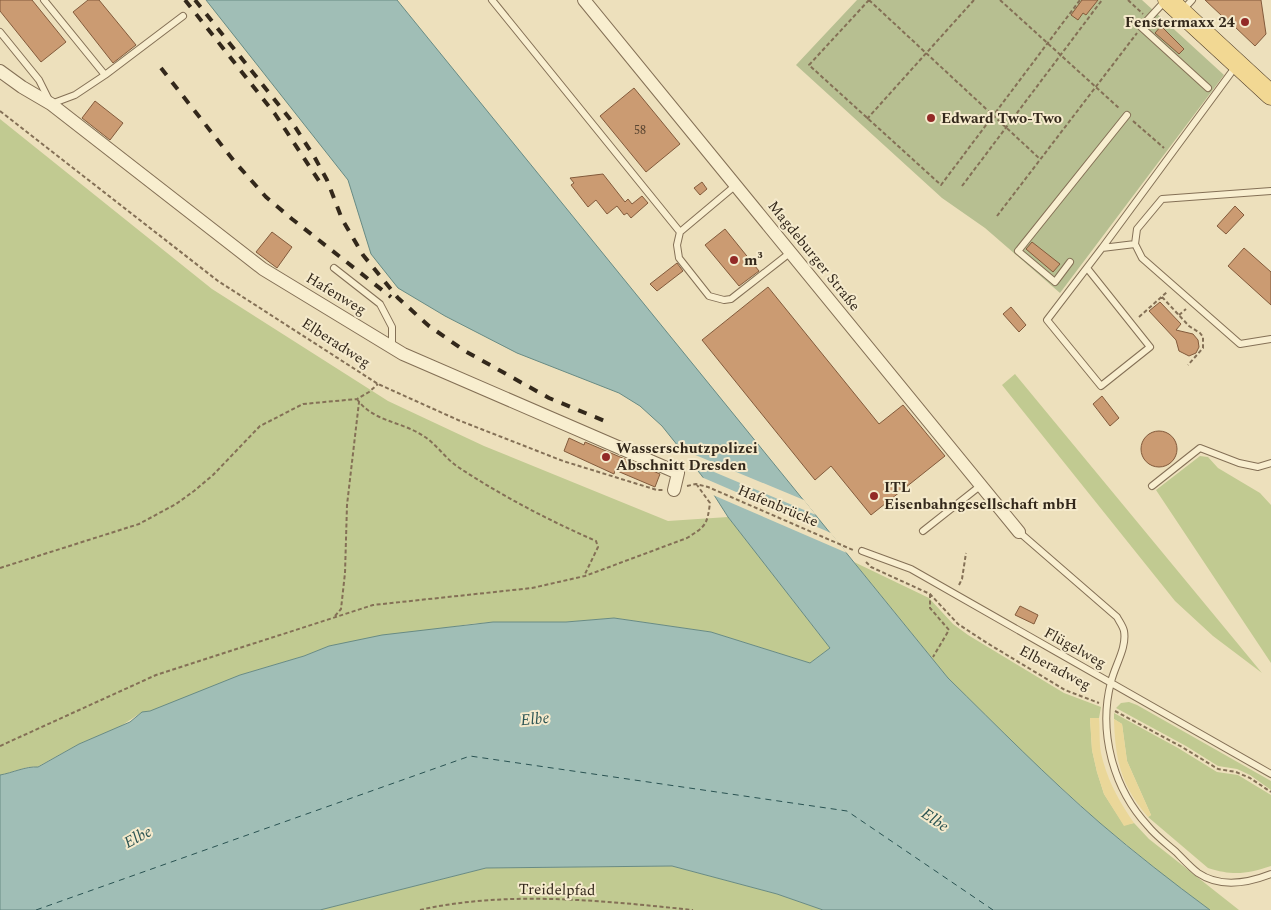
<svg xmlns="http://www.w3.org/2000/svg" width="1271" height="910" font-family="Spectral,serif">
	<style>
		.green { fill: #c1ca91 }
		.sand { fill: #ead799 }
		.cemetery { fill: #b7bf91 }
		.water { fill: #a0beb6; stroke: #688b84 }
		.pier { fill: #ede0bc }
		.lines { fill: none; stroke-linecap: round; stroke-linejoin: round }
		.ferry { stroke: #2a5352; stroke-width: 1; stroke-dasharray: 6 5; stroke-linecap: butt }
		.building { fill: #cb9b72; stroke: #835b3c }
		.lane-casing { stroke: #847056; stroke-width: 8 }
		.street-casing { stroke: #847056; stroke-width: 14 }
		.primary-casing { stroke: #513e2b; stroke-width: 21 }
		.path { stroke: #847056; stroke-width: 2; stroke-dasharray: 4 2.5; stroke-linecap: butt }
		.lane { stroke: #f8eecf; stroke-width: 6 }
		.street { stroke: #f8eecf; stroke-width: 12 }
		.primary { stroke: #f2d893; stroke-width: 20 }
		.rail { stroke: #33281b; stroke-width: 4; stroke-dasharray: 9 9; stroke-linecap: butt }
		.poi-dot { fill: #932a27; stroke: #f5eacc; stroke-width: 2 }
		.labels { text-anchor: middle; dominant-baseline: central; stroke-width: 4; stroke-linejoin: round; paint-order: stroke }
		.number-label { font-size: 12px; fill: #594531 }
		.poi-label { font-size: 15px; font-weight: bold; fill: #33281b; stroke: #f5eacc; text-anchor: start }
		.street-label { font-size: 15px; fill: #33281b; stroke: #f5eacc }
		.water-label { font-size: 16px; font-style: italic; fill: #2a5352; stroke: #f5eacc }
	</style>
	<rect width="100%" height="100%" fill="#ede0bc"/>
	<path class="green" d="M0 119 212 289 388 401 484 446 668 521 728 517 830 648 810 663 711 632 614 618 566 622H493L470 624 329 646 304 656 240 675 169 705 139 714 121 726 79 744 37 767C27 765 11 773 0 775Z
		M1015 374 1262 673 1213 636 1175 601 1002 385Z
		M1200 456 1208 457 1218 468 1260 493 1271 505V663L1156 490Z
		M854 562 929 598 953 624 968 635 1064 693 1101 707 1099 718H1090L1092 750 1097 772 1104 794 1124 825 1134 823 1149 839 1239 910H1210L1167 878 1100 823 1036 765 948 678Z
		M1129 702 1137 705 1271 781V790L1250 775 1237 769 1218 766 1186 746 1116 708 1121 703Z
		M1114 713 1178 748 1217 772 1238 775 1271 795V866C1247 874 1233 876 1208 868L1148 817 1151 815 1127 761 1122 724 1114 719Z
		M672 866 777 894 823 910H320L486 868Z"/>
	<path class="sand" d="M1090 718H1099C1100 729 1099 742 1101 753 1107 780 1119 801 1134 823L1124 826 1104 794 1097 772 1092 750Z
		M1114 719 1122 724 1127 761 1151 815 1148 817C1121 786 1115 759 1114 719Z"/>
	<path class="cemetery" d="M857 0H1142L1224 75 1060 293 985 228 942 198 796 65Z"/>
	<path class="water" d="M206 0H397L948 678C998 727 1047 777 1100 823 1135 853 1172 882 1210 910H823L777 894 672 866 486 868 320 910H0V775C12 773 26 766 38 767L79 744 130 722 142 712 150 711 240 675 304 656 329 646 382 635 493 622H566L614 618 711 632 810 663 830 648 728 517 702 476 662 426 640 406 619 393 517 353 445 316 398 288 371 254 348 180Z"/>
	<path class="pier" d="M676 447 804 500 816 515 688 461Z
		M699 476 831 533 847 553 713 495Z"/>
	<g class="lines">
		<path class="ferry" d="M36 910 470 756 847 811 993 910"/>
	</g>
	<path class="building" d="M0 0H32L66 42 41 62 0 11Z
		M88 0H99L136 45 113 63 73 12Z
		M1082 0H1098L1086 15 1083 13 1078 20 1071 15Z
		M1205 0H1261L1266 34 1255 46 1234 26 1232 28 1220 17 1222 16Z
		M1161 26 1184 49 1179 54 1155 33Z
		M634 88 680 144 646 172 600 116Z
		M95 101 123 123 110 140 82 118Z
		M603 174 625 202 628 199 632 204 642 196 648 203 631 218 627 213 624 215 617 206 607 214 596 200 588 207 571 185 574 183 570 178Z
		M702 182 707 189 700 195 694 188Z
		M1235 206 1244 215 1226 234 1217 226Z
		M725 229 759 271 739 286 705 245Z
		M272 232 292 247 277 268 256 252Z
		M1032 242 1060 264 1053 272 1026 249Z
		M1244 248 1271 272V305L1228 266Z
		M677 263 683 271 657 291 650 284Z
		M768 287 879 424 903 405 945 456 871 515 831 466 815 480 702 340Z
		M1160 302 1181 324 1176 330 1193 334 1198 340 1199 347 1196 353 1189 356 1179 351 1176 340 1149 311Z
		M1011 307 1026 325 1019 332 1003 314Z
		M1102 396 1119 418 1110 426 1093 404Z
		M1141 449a18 18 0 1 1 36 0a18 18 0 1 1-36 0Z
		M569 438 584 445 585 442 660 474 655 487 615 470 614 474 564 451Z
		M1020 606 1038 615 1034 624 1015 615Z"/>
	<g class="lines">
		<defs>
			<path id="lane" d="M44 0 105 75
				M492 0 680 232
				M1165 1 1141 27 1208 88
				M1182 11 1192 0
				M0 32 39 80 51 104 75 95 105 75 183 16
				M736 185 680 232 677 245 679 258 709 296 724 300 731 299 791 252
				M1271 191 1162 199 1137 229 1135 244 1142 258 1240 344 1271 339
				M1102 248 1236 66
				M1070 262 1055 282 1018 251 1127 115
				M334 268 380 304 392 327V347
				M1087 268 1150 347 1101 386 1047 320 1102 248 1135 244
				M1152 486 1200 448 1239 463 1258 467 1271 463
				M923 531 980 486
				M1019 532 1117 617C1119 621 1123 626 1124 631 1127 648 1115 665 1111 682 1098 732 1113 788 1148 826 1156 836 1167 844 1176 852 1183 859 1190 867 1198 873 1220 888 1248 883 1271 874
				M862 551 911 569 1271 774"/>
			<path id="street" d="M584 0 1019 532
				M0 71 22 87 51 104 263 269 403 354 678 473 674 490"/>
			<path id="primary" d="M1168 0 1271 95"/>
		</defs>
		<use href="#lane" class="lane-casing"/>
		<use href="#street" class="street-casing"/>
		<use href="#primary" class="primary-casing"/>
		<path class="path" d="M869 0 809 65 941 185 1080 0
			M869 0 1040 159
			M1000 0 1120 109
			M1128 0 1143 14
			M0 111 218 281 378 384 458 420 563 461 657 490H663
			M867 119 974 0
			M1133 121 1164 148
			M962 186 1102 0
			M997 216 1137 33
			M1162 297 1189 326 1200 333 1203 337V348L1188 365
			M1179 315 1186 309
			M1139 317 1167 292
			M357 399C373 422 402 421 425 437 437 445 446 459 458 467 502 496 548 520 596 541L598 547 585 574
			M687 486 696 484 708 487 853 550
			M866 562 871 567 930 594 958 624 987 643 1065 690 1099 703
			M0 568 139 524 176 504 194 491 213 475 260 426 303 404 357 399 369 392 378 384
			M959 585 962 579 966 553
			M930 594V608L949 630 933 657
			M335 616 341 609 345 573 347 505 359 402
			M1115 711 1182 747 1218 769 1236 772 1250 778 1271 792
			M0 746 156 675 373 605 532 588 585 576 687 538C706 526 707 525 710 503L697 485
			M420 910C506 890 606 901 693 910"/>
		<use href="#lane" class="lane"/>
		<use href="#street" class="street"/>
		<use href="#primary" class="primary"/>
		<path class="rail" d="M185 0 275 114 321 184
			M195 0 290 119 315 158 327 180 342 219 363 255 398 298 429 326 465 351 549 398 607 422
			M161 68 234 161 266 197 292 219 391 297"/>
	</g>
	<g class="poi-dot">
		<circle cx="1245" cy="22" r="5"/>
		<circle cx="931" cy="118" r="5"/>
		<circle cx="734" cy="260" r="5"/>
		<circle cx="606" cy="457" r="5"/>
		<circle cx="874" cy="496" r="5"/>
	</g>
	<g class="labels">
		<g class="number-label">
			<text x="640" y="130">58</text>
		</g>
		<g class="poi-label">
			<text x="1235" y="22" text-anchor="end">Fenstermaxx 24</text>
			<text x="941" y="118">Edward Two-Two</text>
			<text x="744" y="260">m³</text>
			<text x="616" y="448">Wasserschutzpolizei<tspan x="616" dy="17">Abschnitt Dresden</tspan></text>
			<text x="884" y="487">ITL<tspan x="884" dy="17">Eisenbahngesellschaft mbH</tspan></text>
		</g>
		<g class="street-label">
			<text transform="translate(814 256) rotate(51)">Magdeburger Straße</text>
			<text transform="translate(336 294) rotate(31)">Hafenweg</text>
			<text transform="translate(336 343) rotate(33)">Elberadweg</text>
			<text transform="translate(778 506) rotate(23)">Hafenbrücke</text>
			<text transform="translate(1075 648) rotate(29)">Flügelweg</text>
			<text transform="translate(1055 668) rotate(28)">Elberadweg</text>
			<text transform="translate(557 890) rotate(1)">Treidelpfad</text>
		</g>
		<g class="water-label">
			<text transform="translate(535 719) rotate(-5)">Elbe</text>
			<text transform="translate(935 820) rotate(34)">Elbe</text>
			<text transform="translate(138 837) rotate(-28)">Elbe</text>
		</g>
	</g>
</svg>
